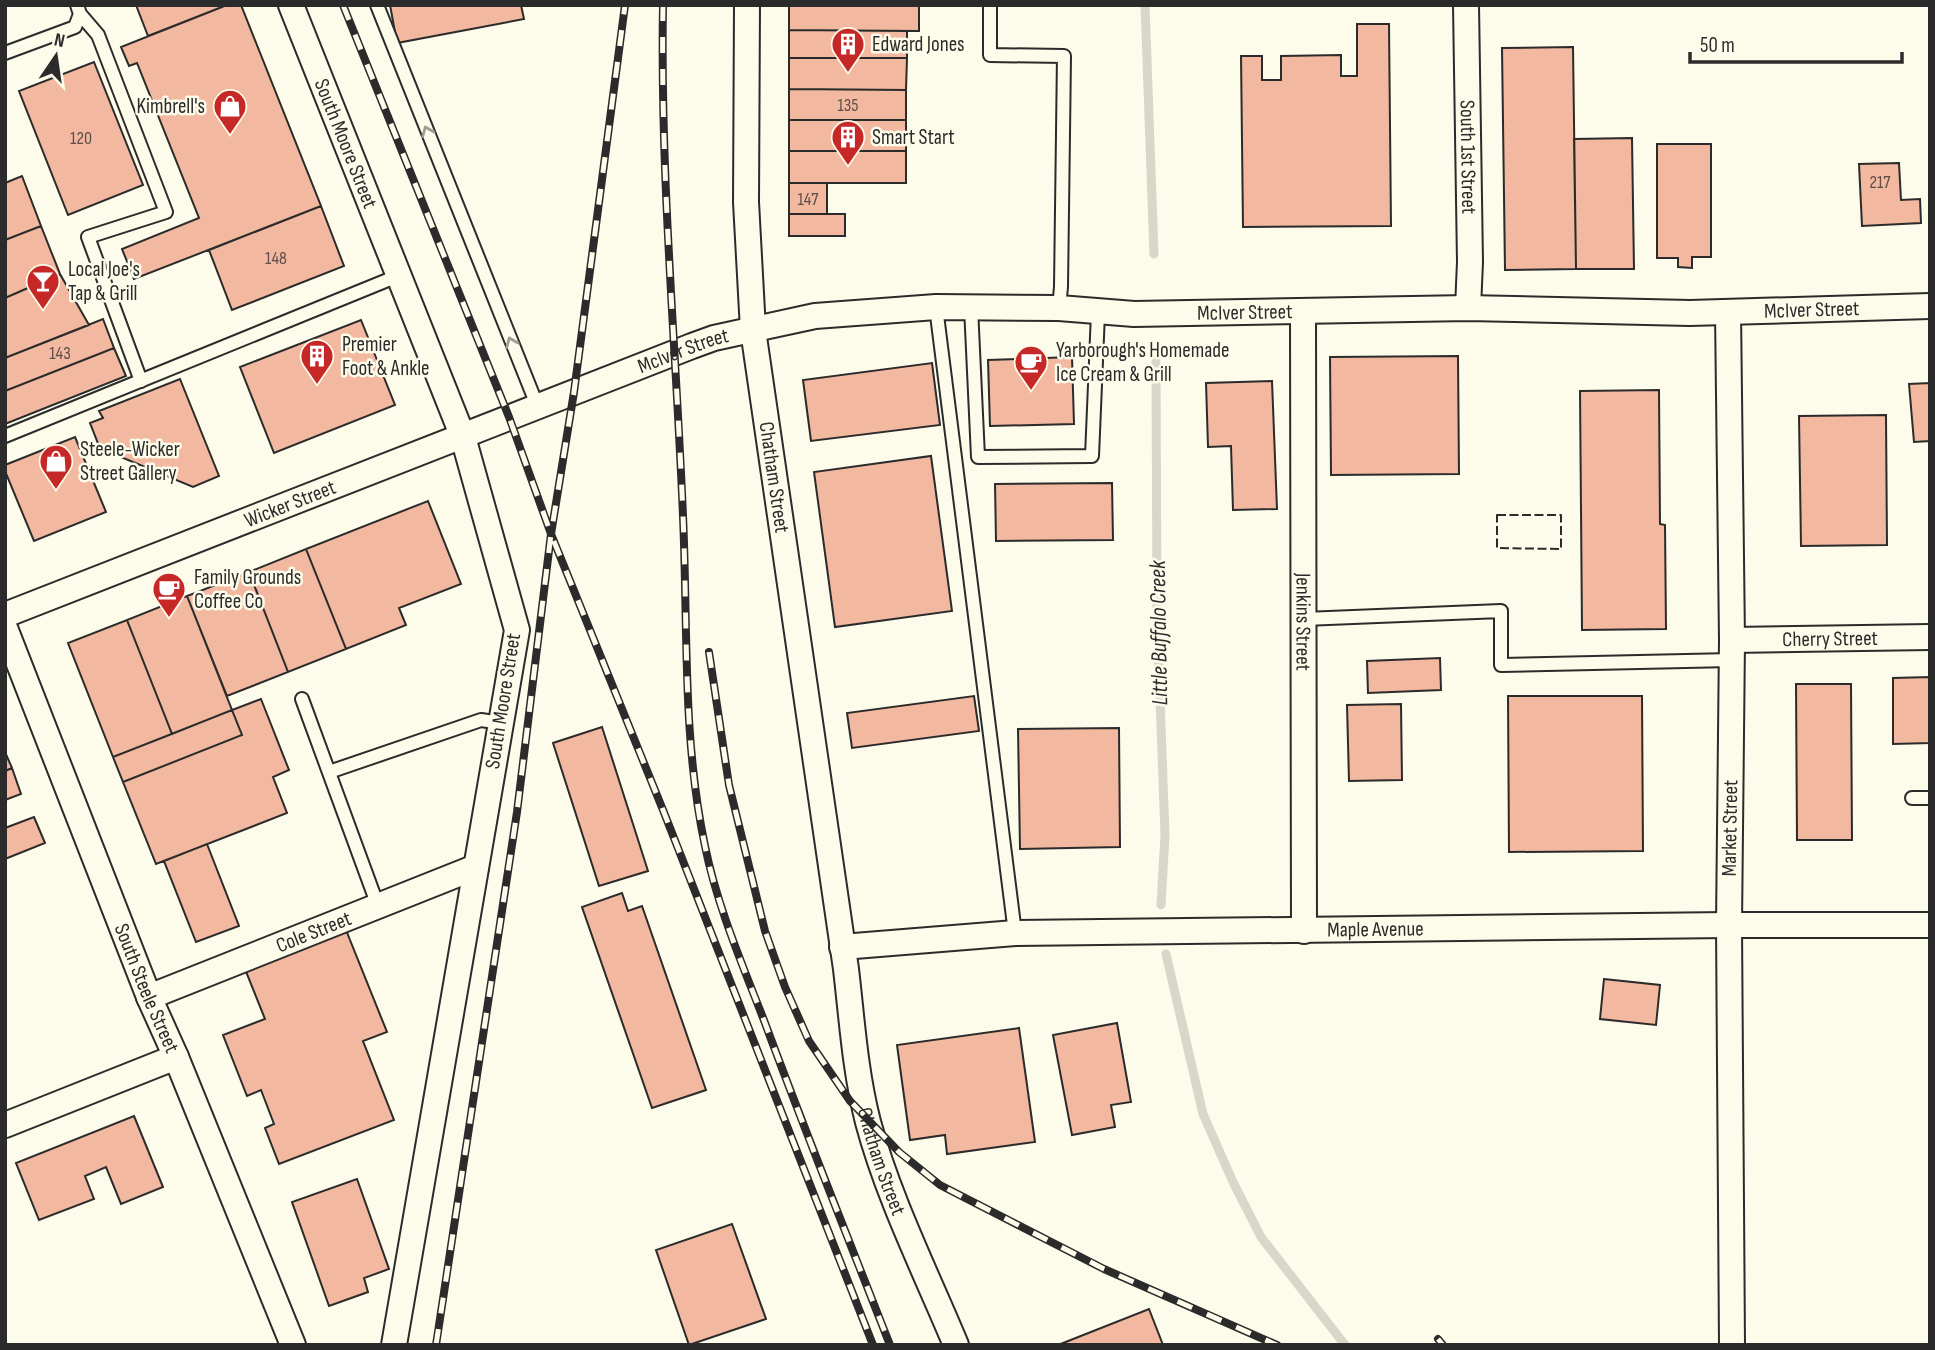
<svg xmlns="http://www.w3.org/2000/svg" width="1935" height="1350" font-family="'Sofia Sans Condensed',sans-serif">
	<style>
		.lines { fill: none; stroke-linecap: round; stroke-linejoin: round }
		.stream { stroke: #d8d7c9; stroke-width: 9 }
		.building { fill: #f2b8a0; stroke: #2b2b2b; stroke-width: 2 }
		.lane-casing { stroke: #2b2b2b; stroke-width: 16 }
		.street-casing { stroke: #2b2b2b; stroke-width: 28 }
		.lane { stroke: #fdfbea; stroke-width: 12 }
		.street { stroke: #fdfbea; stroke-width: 24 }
		.rail-casing { stroke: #2b2b2b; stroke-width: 8 }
		.rail { stroke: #fdfbea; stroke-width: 5; stroke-dasharray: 16; stroke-linecap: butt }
		.fence { stroke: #2b2b2b; stroke-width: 2; stroke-dasharray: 9 3.5; stroke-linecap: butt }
		.oneway { stroke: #9e9d94 }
		.labels { text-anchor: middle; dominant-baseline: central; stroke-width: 5; stroke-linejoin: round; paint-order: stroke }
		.number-label { font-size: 18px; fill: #5d4e48 }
		.poi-label { font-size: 21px; fill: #2b2b2b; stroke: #fdfbea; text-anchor: start }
		.street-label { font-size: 21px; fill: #2b2b2b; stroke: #fdfbea }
		.water-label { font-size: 23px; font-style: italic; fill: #2b2b2b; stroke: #fdfbea }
	</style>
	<rect width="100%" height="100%" fill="#fdfbea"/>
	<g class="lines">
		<path class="stream" d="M1145 5 1154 254
			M1156 361 1157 617 1165 835 1161 905
			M1166 954 1203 1114 1233 1182 1261 1237 1345 1345"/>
	</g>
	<path class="building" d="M136 5H227L148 36Z
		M227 5H241L321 206 134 279 122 249 199 218 137 63 129 66 121 47Z
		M390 5H521L524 19 397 43Z
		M789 5H919V31L789 30Z
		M1357 24H1389L1391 226 1243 227 1241 56H1262V80H1281V56L1341 55V76H1357Z
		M789 30 907 31V58H789Z
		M1573 47 1576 269 1505 270 1502 48Z
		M789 58H907L906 90 789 89Z
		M94 62 143 185 68 215 19 91Z
		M789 89 906 90V120H789Z
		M789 120H906V151H789Z
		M1632 138 1634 269H1576L1574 139Z
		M1657 144H1711V257H1692V268L1678 267V258H1657Z
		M789 151H906V183H789Z
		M1899 163 1901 200 1920 199 1921 223 1862 226 1859 164Z
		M22 176 41 226 5 240V183Z
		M789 183H827V214H789Z
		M321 206 344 266 232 310 209 250Z
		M789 214H845V236H789Z
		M41 226 60 274 5 298V240Z
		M60 274 89 325 5 358V298Z
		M103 319 114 348 5 391V358Z
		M361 320 395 405 274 453 240 367Z
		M114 348 126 376 5 424V391Z
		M1458 356 1459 474 1331 475 1330 357Z
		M1072 357 1074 424 990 426 988 360Z
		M932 363 940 425 811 441 803 380Z
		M180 379 219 476 193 487 116 455 113 446 101 451 90 423 103 418 99 411Z
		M1272 381 1277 509 1233 510 1231 446 1208 447 1206 383Z
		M1930 383V441L1914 442 1909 384Z
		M1659 390 1660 524 1665 525 1666 629 1582 630 1580 391Z
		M1886 415 1887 545 1801 546 1799 416Z
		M75 437 106 512 34 541 5 471V465Z
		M931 456 952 611 835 627 814 472Z
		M1112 483 1113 540 996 541 995 484Z
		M428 501 461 584 399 608 406 625 346 649 306 549Z
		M306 549 346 649 288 672 249 572Z
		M249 572 288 672 227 696 187 596Z
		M187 596 232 710 172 734 127 620Z
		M127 620 172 734 113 757 68 643Z
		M1440 658 1441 690 1368 693 1367 661Z
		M1930 677V743L1893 744V678Z
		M1796 684H1851L1852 840H1797Z
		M974 696 979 731 852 748 847 713Z
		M1508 696H1642L1643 851 1509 852Z
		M261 699 289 770 273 777 287 813 156 864 123 782 242 735 232 710Z
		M1401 704 1402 780 1349 781 1347 705Z
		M232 710 242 735 123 782 113 757Z
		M602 727 648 871 599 886 553 743Z
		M1119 728 1120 847 1020 849 1018 729Z
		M5 752 12 768 5 771Z
		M12 768 21 794 5 800V771Z
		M34 817 45 843 5 859V828Z
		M207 844 239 926 196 942 164 861Z
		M622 893 628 911 642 906 706 1090 652 1108 582 907Z
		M346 930 387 1032 363 1041 394 1120 279 1164 265 1128 274 1124 261 1090 247 1096 223 1035 265 1019 245 969Z
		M1604 979 1660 985 1656 1025 1600 1019Z
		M1117 1023 1131 1102 1111 1105 1115 1127 1072 1135 1053 1035Z
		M1019 1028 1035 1142 947 1154 945 1135 910 1140 897 1045Z
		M134 1116 163 1187 121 1204 106 1167 85 1176 94 1199 39 1220 16 1163Z
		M357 1179 389 1269 364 1278 368 1292 329 1306 292 1202Z
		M732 1224 766 1319 689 1345 656 1250Z
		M1149 1309 1163 1345H1058Z"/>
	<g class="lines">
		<defs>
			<path id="lane" d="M377 5 537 405
				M990 5V55L1064 56 1061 287 1059 308
				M80 14 98 35 166 212 88 237 141 381
				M5 53 75 27 80 14 77 5
				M936 307 1015 933
				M971 307 978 457 1092 456 1098 313
				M5 436 400 275
				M1304 619 1501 611V665L1732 660
				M302 699 378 906
				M329 772 481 720 501 723
				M1912 798H1930"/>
			<g id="street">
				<path id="s1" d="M291 5 463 437 517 630 394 1345"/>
				<path id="s2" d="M747 5 746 202 753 330 846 969C852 1020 855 1071 868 1122 888 1197 926 1273 956 1345"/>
				<path id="s3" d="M1466 5 1470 262 1468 308"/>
				<path id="s4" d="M1303 312 1304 931"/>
				<path d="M1728 312 1732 640 1729 925 1732 1345"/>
				<path id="s5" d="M5 615 692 346 714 338 815 316 936 307 1059 308 1134 314 1468 308 1690 313 1930 306"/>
				<path id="s6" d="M5 628 149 997 176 1057 293 1345"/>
				<path id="s7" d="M1732 640 1930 637"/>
				<path id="s8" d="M842 947 1015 933 1729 925H1930"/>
				<path id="s9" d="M149 997 476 867"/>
				<path d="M5 1125 176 1057"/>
			</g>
		</defs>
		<use href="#lane" class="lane-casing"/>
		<use href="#street" class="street-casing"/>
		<use href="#lane" class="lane"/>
		<use href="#street" class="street"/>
		<defs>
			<path id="rail" d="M343 5 509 417 551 534 663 810 873 1345
				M663 5C660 176 676 346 683 516 688 626 682 738 705 846 717 906 743 966 765 1023 805 1131 848 1238 890 1345
				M709 652 729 785 765 931 785 987 809 1041 850 1101 899 1152 940 1185 1104 1269 1277 1345
				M1438 1339 1443 1345
				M436 1345 517 812 551 534 574 392 625 5"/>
		</defs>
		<use href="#rail" class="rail-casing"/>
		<use href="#rail" class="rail"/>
		<path class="fence" d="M1497 515H1561V549L1497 548Z"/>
	</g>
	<defs><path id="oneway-chevron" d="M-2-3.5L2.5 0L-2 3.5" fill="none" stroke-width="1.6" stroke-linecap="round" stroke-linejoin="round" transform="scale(1.75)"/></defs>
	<g class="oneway">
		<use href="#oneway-chevron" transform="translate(427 131) rotate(-112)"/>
		<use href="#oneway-chevron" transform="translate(511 342) rotate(-112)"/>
	</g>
	<defs>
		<symbol id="building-pin" viewBox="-11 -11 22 30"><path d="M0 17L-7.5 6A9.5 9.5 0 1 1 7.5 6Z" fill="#c62828" stroke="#fdfbea"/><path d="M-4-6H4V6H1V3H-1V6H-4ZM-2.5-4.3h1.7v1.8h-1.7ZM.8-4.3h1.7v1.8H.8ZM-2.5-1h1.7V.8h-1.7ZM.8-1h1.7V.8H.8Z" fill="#fff"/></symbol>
		<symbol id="shop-pin" viewBox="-11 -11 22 30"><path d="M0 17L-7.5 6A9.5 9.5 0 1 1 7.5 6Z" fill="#c62828" stroke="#fdfbea"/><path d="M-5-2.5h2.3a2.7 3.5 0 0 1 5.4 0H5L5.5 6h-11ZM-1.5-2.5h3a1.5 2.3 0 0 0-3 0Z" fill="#fff"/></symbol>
		<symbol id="bar-pin" viewBox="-11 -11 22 30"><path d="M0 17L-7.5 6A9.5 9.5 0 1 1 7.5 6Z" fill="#c62828" stroke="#fdfbea"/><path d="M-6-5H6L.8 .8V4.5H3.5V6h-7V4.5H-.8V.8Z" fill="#fff"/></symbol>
		<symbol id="cafe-pin" viewBox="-11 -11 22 30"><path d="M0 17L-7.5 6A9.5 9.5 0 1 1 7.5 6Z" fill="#c62828" stroke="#fdfbea"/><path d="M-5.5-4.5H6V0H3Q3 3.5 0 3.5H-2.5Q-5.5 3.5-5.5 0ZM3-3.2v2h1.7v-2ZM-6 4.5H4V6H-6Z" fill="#fff"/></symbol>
	</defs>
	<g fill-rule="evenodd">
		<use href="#building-pin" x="829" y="25" width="38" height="52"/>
		<use href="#shop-pin" x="211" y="87" width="38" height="52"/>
		<use href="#building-pin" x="829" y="118" width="38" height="52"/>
		<use href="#bar-pin" x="24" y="262" width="38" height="52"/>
		<use href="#building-pin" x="298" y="337" width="38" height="52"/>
		<use href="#cafe-pin" x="1012" y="343" width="38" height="52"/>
		<use href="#shop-pin" x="37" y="442" width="38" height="52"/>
		<use href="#cafe-pin" x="150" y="570" width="38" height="52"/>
	</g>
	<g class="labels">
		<g class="number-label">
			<text x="848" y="105">135</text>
			<text x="81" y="138">120</text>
			<text x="1880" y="182">217</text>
			<text x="808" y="199">147</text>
			<text x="276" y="258">148</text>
			<text x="60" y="353">143</text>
		</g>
		<g class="poi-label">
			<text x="872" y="44">Edward Jones</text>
			<text x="205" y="106" text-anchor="end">Kimbrell's</text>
			<text x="872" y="137">Smart Start</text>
			<text x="68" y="269">Local Joe's<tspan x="68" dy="24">Tap &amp; Grill</tspan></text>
			<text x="342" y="344">Premier<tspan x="342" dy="24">Foot &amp; Ankle</tspan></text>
			<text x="1056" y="350">Yarborough's Homemade<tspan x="1056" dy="24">Ice Cream &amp; Grill</tspan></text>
			<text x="80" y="449">Steele-Wicker<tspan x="80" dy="24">Street Gallery</tspan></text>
			<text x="194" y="577">Family Grounds<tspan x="194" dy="24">Coffee Co</tspan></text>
		</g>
		<g class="street-label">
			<text stroke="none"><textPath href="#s1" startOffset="149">South Moore Street</textPath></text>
			<text stroke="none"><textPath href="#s3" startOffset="152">South 1st Street</textPath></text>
			<text stroke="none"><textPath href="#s5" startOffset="1862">McIver Street</textPath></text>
			<text stroke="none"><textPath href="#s5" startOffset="1295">McIver Street</textPath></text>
			<text stroke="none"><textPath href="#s5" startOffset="728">McIver Street</textPath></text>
			<text stroke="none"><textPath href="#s2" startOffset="474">Chatham Street</textPath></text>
			<text stroke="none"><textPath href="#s5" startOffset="306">Wicker Street</textPath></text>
			<text stroke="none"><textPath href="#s4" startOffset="310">Jenkins Street</textPath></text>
			<text stroke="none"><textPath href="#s7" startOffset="98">Cherry Street</textPath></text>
			<text transform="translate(503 701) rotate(-81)">South Moore Street</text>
			<text transform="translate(1730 828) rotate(-89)">Market Street</text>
			<text stroke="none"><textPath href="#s8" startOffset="534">Maple Avenue</textPath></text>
			<text stroke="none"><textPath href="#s9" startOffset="177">Cole Street</textPath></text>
			<text stroke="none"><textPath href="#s6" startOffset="387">South Steele Street</textPath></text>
			<text stroke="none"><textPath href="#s2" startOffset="1167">Chatham Street</textPath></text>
		</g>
		<g class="water-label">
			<text transform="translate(1159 633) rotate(-91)">Little Buffalo Creek</text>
		</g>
	</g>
	<rect width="1935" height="1350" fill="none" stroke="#2b2b2b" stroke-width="14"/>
	<g transform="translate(56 56) rotate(13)" stroke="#fdfbea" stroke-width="5" paint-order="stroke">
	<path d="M0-5L12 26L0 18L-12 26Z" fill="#2b2b2b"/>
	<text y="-10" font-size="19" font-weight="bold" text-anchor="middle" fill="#2b2b2b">N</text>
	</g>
	<path d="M1690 52v10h212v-10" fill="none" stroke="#2b2b2b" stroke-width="3.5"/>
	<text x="1700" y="52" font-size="21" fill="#2b2b2b" stroke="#fdfbea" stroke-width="5" paint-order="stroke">50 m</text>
</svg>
